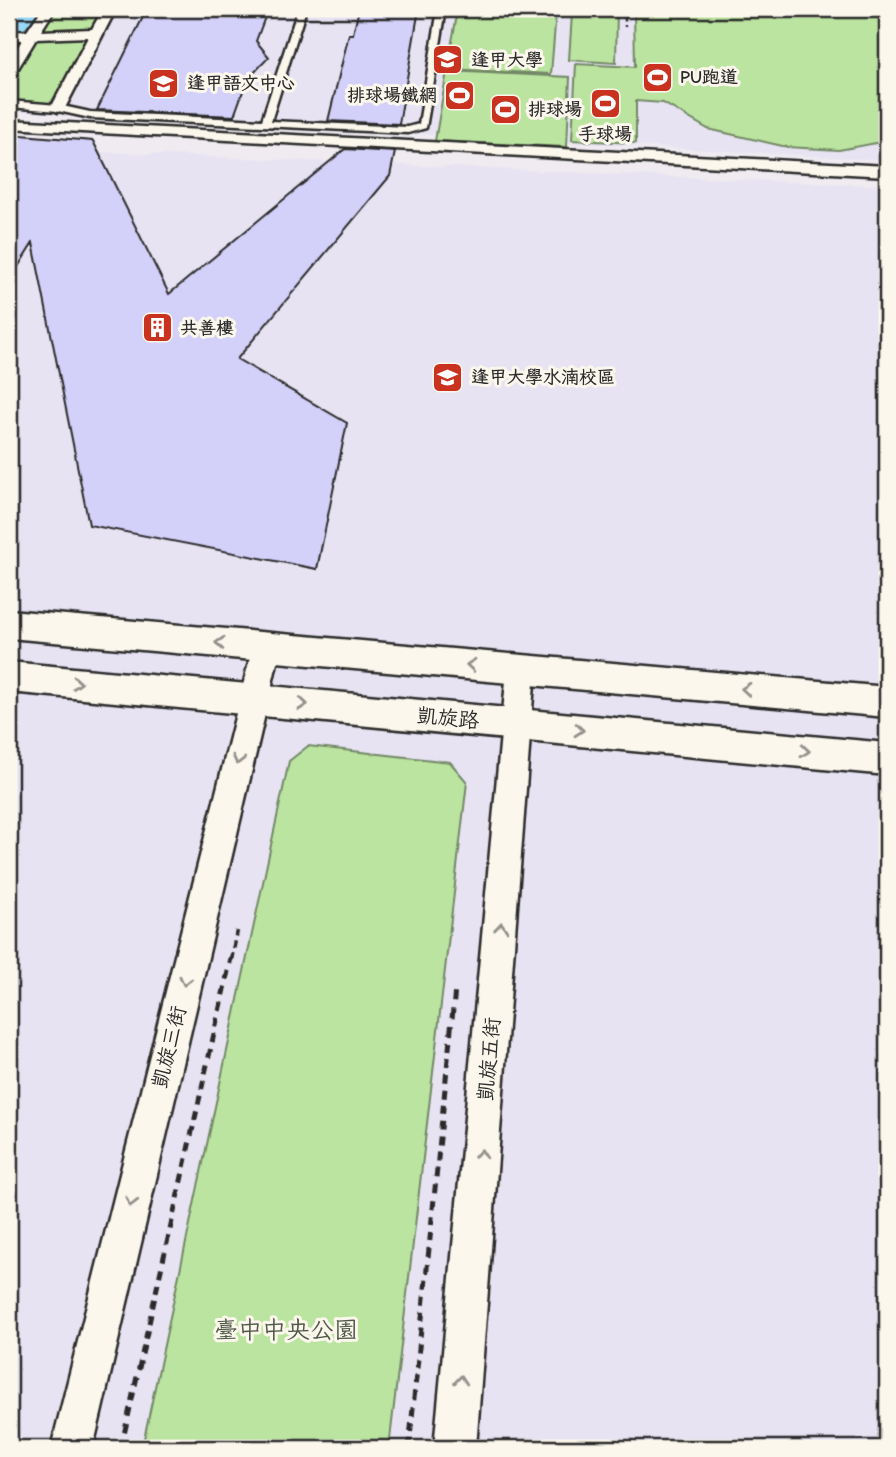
<svg xmlns="http://www.w3.org/2000/svg" width="896" height="1457" font-family="'Comic Neue','LXGW WenKai TC',sans-serif">
	<style>
		.built { fill: #e7e3f3 }
		.green { fill: #bbe4a0; stroke: #738866; stroke-width: 2 }
		.water { fill: #98d9fa; stroke: #6c93a7; stroke-width: 2 }
		.building { fill: #d3d0f9; stroke: #2b2b2b; stroke-width: 2 }
		.lines { fill: none; stroke-linecap: round; stroke-linejoin: round }
		.service-casing { stroke: #2b2b2b; stroke-width: 5 }
		.pedestrian-casing { stroke: #2b2b2b; stroke-width: 5 }
		.minor-casing { stroke: #2b2b2b; stroke-width: 5 }
		.tertiary-casing { stroke: #2b2b2b; stroke-width: 5 }
		.path-far2 { stroke: #2b2b2b; stroke-width: 2.5; stroke-dasharray: 4.5 3.5; stroke-linecap: butt }
		.path-far1 { stroke: #2b2b2b; stroke-width: 4.5; stroke-dasharray: 7 5; stroke-linecap: butt }
		.path { stroke: #2b2b2b; stroke-width: 5; stroke-dasharray: 9 7; stroke-linecap: butt }
		.service { fill: #fbf7ec; fill-rule: evenodd }
		.pedestrian { fill: #fbf7ec; fill-rule: evenodd }
		.minor { fill: #fbf7ec; fill-rule: evenodd }
		.tertiary { fill: #fbf7ec; fill-rule: evenodd }
		.oneway { stroke: #93918c }
		.labels { text-anchor: middle; dominant-baseline: central; stroke-width: 6; stroke-linejoin: round; paint-order: stroke }
		.far-poi-label { font-size: 18px; font-weight: bold; fill: #2b2b2b; stroke: #fbf7ec; text-anchor: start }
		.street-label { font-size: 21px; fill: #2b2b2b; stroke: #fbf7ec }
		.near-park-label { font-size: 24px; fill: #4f5948; stroke: #fbf7ec }
	</style>
	<rect width="100%" height="100%" fill="#efebf0"/>
	<filter id="ink" filterUnits="userSpaceOnUse"><feTurbulence type="fractalNoise" baseFrequency=".0143" numOctaves="2"/><feDisplacementMap in="SourceGraphic" scale="14" xChannelSelector="R" yChannelSelector="G"/><feConvolveMatrix kernelMatrix="1 2 1 2 8 2 1 2 1" color-interpolation-filters="sRGB"/></filter>
	<g filter="url(#ink)">
		<path class="built" d="M9 9H887V160L9 111Z
			M9 148 887 186V1448H9Z"/>
		<path class="green" d="M9 9H104L47 110 9 108Z
			M458 9H617L616 63 569 60 572 14 556 13 551 74 447 69Z
			M634 9H887V141L839 150 787 147 708 129 663 103 636 101V143L572 140 576 64 635 67Z
			M447 71 570 77 567 147 435 141Z
			M308 746 450 762 467 782 389 1448H142L289 761Z"/>
		<path class="water" d="M9 9H42L9 49Z"/>
		<path class="building" d="M147 9H268L256 41 269 57 247 80 234 116 97 110Z
			M359 9H419L399 124 328 121 349 34H353Z
			M9 134 93 141 169 294 345 149 395 152 390 176 237 359 347 423 317 569 89 525 33 243 9 281Z"/>
		<g class="lines">
			<defs>
				<path id="service" d="M298 9H306L271 121 408 127 419 124 438 9H446L426 128 408 133 90 118 58 111 9 107V101L58 105 90 112 262 120Z"/>
				<path id="pedestrian" d="M42 9H55L41 31 92 29 103 9H116L65 108 58 112 51 108 88 37 36 39 14 75 9 76V61L22 40H9V32L27 31Z
					M9 120 887 166V176L9 128Z"/>
				<path id="minor" d="M267 634 277 638 281 646 93 1448H51L253 646 257 638Z
					M521 658 531 662 535 670 476 1448H434L507 670 511 662Z"/>
				<path id="tertiary" d="M9 610 887 687V717L9 638Z
					M9 662 887 743V775L9 692Z"/>
			</defs>
			<use href="#service" class="service-casing"/>
			<use href="#pedestrian" class="pedestrian-casing"/>
			<use href="#minor" class="minor-casing"/>
			<use href="#tertiary" class="tertiary-casing"/>
			<path class="path-far2" d="M625 9V27"/>
			<path class="path-far1" d="M231 960 237 931"/>
			<path class="path" d="M121 1448 231 958
				M409 1448 455 989"/>
			<use href="#service" class="service"/>
			<use href="#pedestrian" class="pedestrian"/>
			<use href="#minor" class="minor"/>
			<use href="#tertiary" class="tertiary"/>
		</g>
		<defs><path id="oneway-chevron" d="M-2-3.5L2.5 0L-2 3.5" fill="none" stroke-width="1.6" stroke-linecap="round" stroke-linejoin="round" transform="scale(1.75)"/></defs>
		<g class="oneway">
			<use href="#oneway-chevron" transform="translate(220 643) rotate(-175)"/>
			<use href="#oneway-chevron" transform="translate(471 665) rotate(-175)"/>
			<use href="#oneway-chevron" transform="translate(77 683) rotate(5)"/>
			<use href="#oneway-chevron" transform="translate(746 689) rotate(-175)"/>
			<use href="#oneway-chevron" transform="translate(303 704) rotate(5)"/>
			<use href="#oneway-chevron" transform="translate(579 730) rotate(5)"/>
			<use href="#oneway-chevron" transform="translate(805 751) rotate(5)"/>
			<use href="#oneway-chevron" transform="translate(238 760) rotate(104)"/>
			<use href="#oneway-chevron" transform="translate(501 927) rotate(-85)"/>
			<use href="#oneway-chevron" transform="translate(185 981) rotate(104)"/>
			<use href="#oneway-chevron" transform="translate(481 1154) rotate(-85)"/>
			<use href="#oneway-chevron" transform="translate(131 1202) rotate(104)"/>
			<use href="#oneway-chevron" transform="translate(461 1380) rotate(-85)"/>
		</g>
	</g>
	<defs>
		<symbol id="university-square" viewBox="-11 -11 22 22"><rect x="-9" y="-9" width="18" height="18" rx="4" fill="#c8321e" stroke="#fbf7ec"/><path d="M0-5L7-2L0 1L-7-2ZM-4 1L0 2.5L4 1V4Q0 6-4 4Z" fill="#fff"/></symbol>
		<symbol id="stadium-square" viewBox="-11 -11 22 22"><rect x="-9" y="-9" width="18" height="18" rx="4" fill="#c8321e" stroke="#fbf7ec"/><path d="M0-5a6.5 5 0 1 0 0 10a6.5 5 0 1 0 0-10ZM-3.5-1.8h7v3.6h-7Z" fill="#fff"/></symbol>
		<symbol id="building-square" viewBox="-11 -11 22 22"><rect x="-9" y="-9" width="18" height="18" rx="4" fill="#c8321e" stroke="#fbf7ec"/><path d="M-4-6H4V6H1V3H-1V6H-4ZM-2.5-4.3h1.7v1.8h-1.7ZM.8-4.3h1.7v1.8H.8ZM-2.5-1h1.7V.8h-1.7ZM.8-1h1.7V.8H.8Z" fill="#fff"/></symbol>
	</defs>
	<g fill-rule="evenodd">
		<use href="#university-square" x="430" y="42" width="35" height="35"/>
		<use href="#stadium-square" x="640" y="60" width="35" height="35"/>
		<use href="#university-square" x="146" y="66" width="35" height="35"/>
		<use href="#stadium-square" x="442" y="78" width="35" height="35"/>
		<use href="#stadium-square" x="588" y="86" width="35" height="35"/>
		<use href="#stadium-square" x="488" y="92" width="35" height="35"/>
		<use href="#building-square" x="140" y="310" width="35" height="35"/>
		<use href="#university-square" x="430" y="360" width="35" height="35"/>
	</g>
	<g class="labels">
		<g class="far-poi-label">
			<text x="471" y="60">逢甲大學</text>
			<text x="680" y="77">PU跑道</text>
			<text x="187" y="83">逢甲語文中心</text>
			<text x="437" y="95" text-anchor="end">排球場鐵網</text>
			<text x="528" y="109">排球場</text>
			<text x="605" y="134" text-anchor="middle">手球場</text>
			<text x="180" y="328">共善樓</text>
			<text x="471" y="377">逢甲大學水湳校區</text>
		</g>
		<g class="street-label">
			<text transform="translate(448 718) rotate(5)">凱旋路</text>
			<text transform="translate(169 1047) rotate(-76)">凱旋三街</text>
			<text transform="translate(489 1059) rotate(-85)">凱旋五街</text>
		</g>
		<g class="near-park-label">
			<text x="286" y="1330">臺中中央公園</text>
		</g>
	</g>
	<rect width="896" height="1457" fill="none" stroke="#fbf7ec" stroke-width="35"/>
	<rect x="18" y="18" width="861" height="1422" fill="none" stroke="#2b2b2b" stroke-width="2.5" filter="url(#ink)"/>
</svg>
